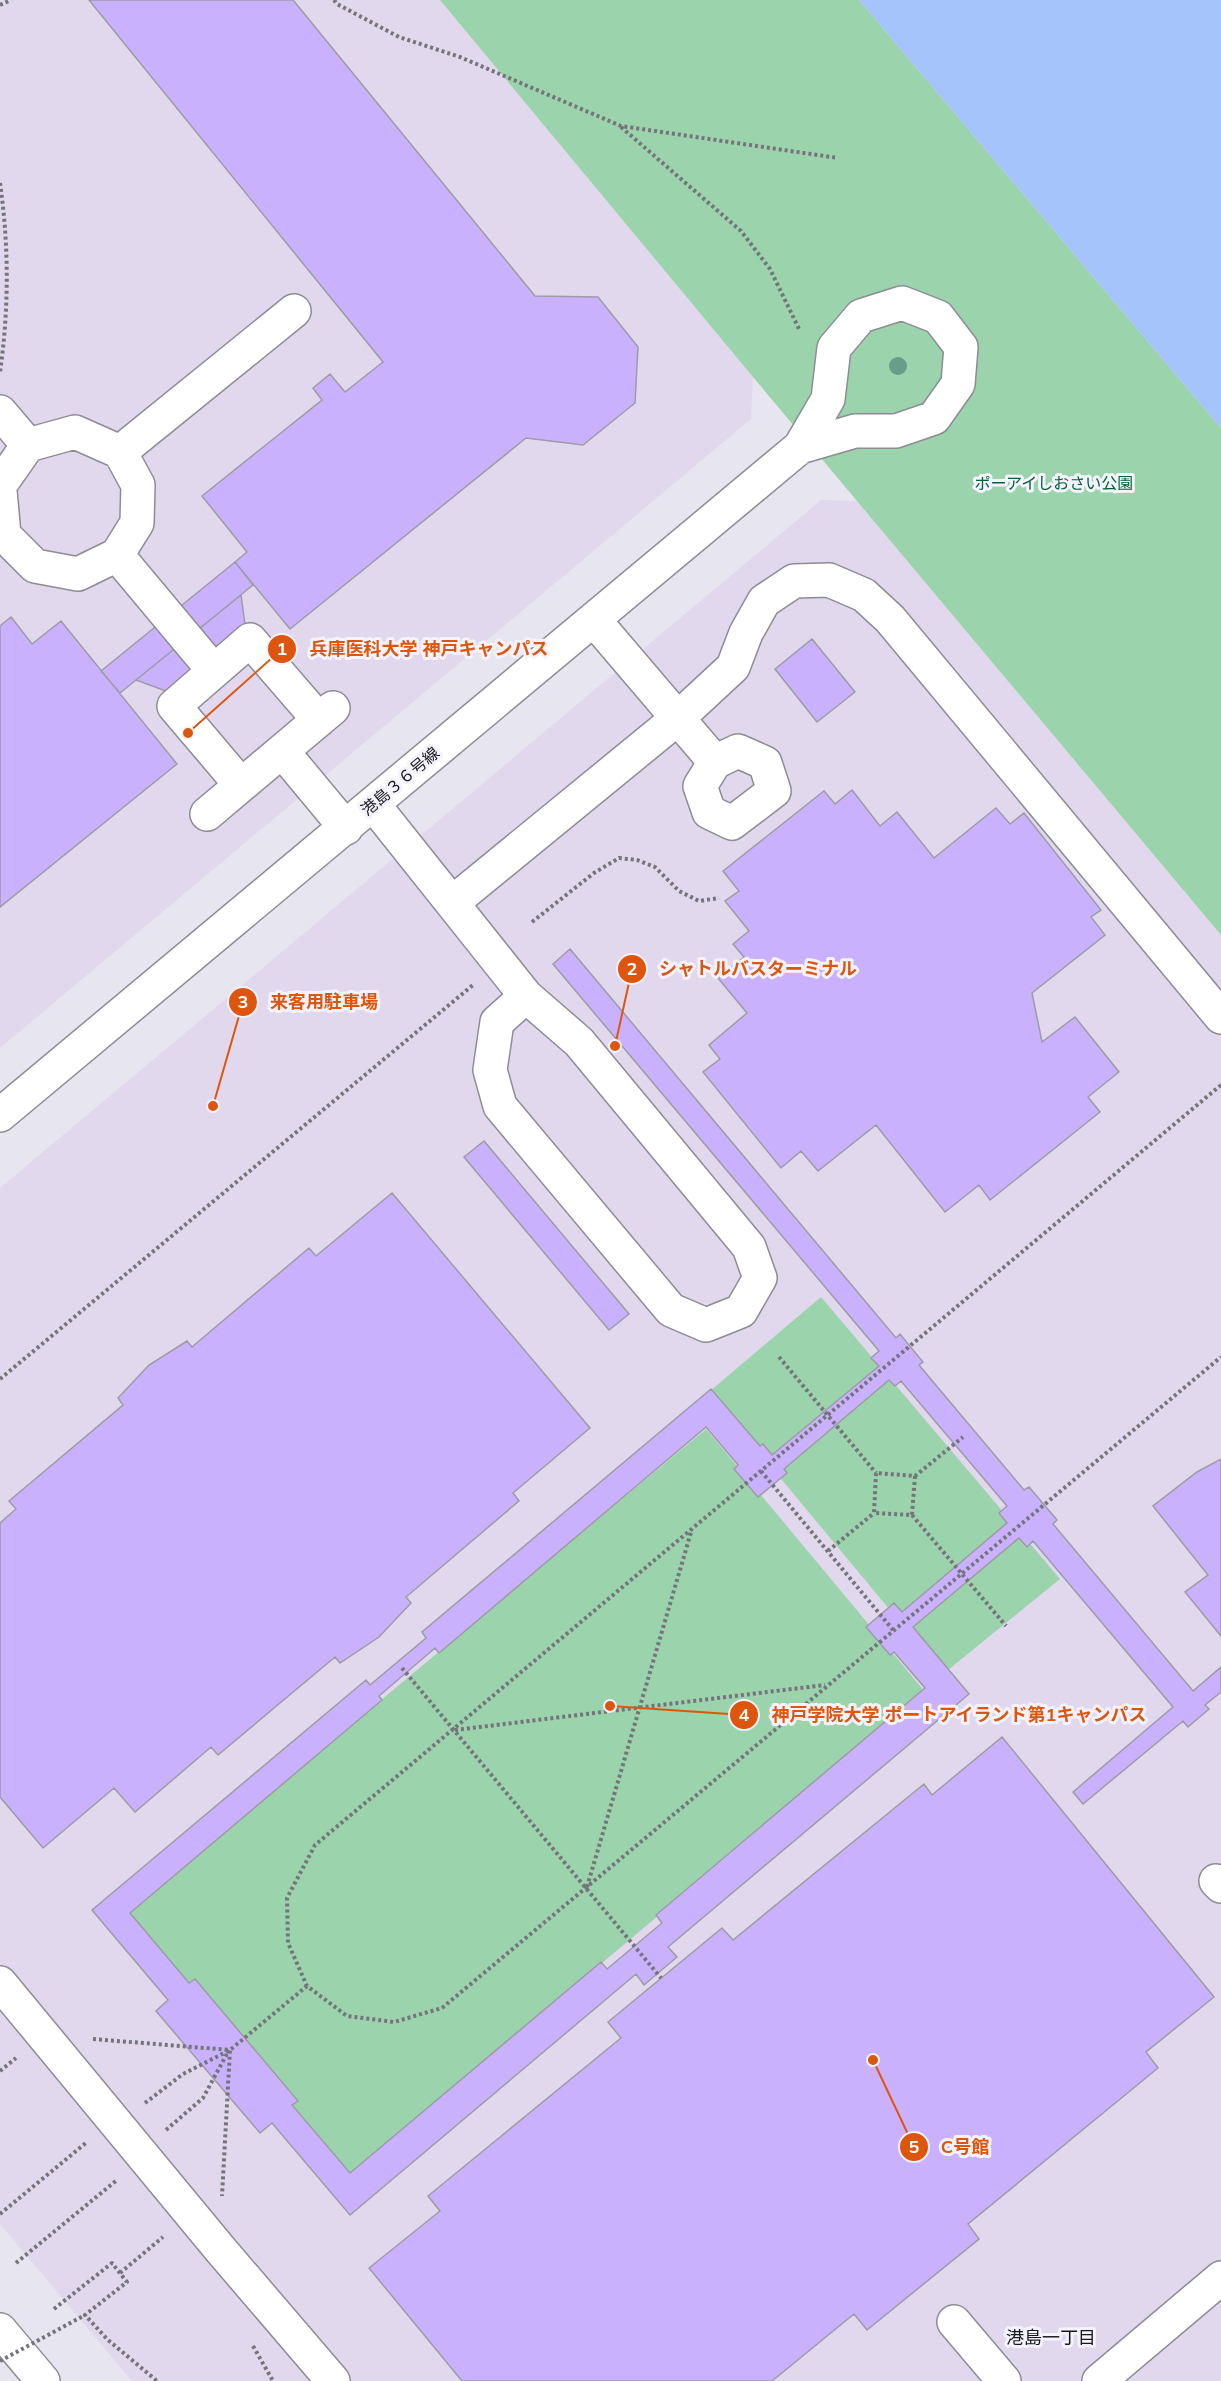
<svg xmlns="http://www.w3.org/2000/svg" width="1221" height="2381" font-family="Mulish,'Noto Sans JP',sans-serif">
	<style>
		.education { fill: #e1d8ed }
		.green { fill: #9ad3ac }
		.water { fill: #a5c4fc }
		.building { fill: #cab1fd; stroke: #9d9ba4; stroke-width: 1.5; fill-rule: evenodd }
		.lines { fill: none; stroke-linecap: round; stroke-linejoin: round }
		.minor-casing { stroke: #8d8c95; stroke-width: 36 }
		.path { stroke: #75747b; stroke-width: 4; stroke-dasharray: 3 3; stroke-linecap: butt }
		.minor { stroke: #fff; stroke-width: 33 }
		.path-bridge { stroke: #75747b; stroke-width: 4; stroke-dasharray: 3 3; stroke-linecap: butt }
		.tree { fill: #689e89 }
		.labels { text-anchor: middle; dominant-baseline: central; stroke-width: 6; stroke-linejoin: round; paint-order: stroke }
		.park-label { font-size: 16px; fill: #006335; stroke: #f4f2fc }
		.street-label { font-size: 16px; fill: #18181b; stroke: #f4f2fc }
		.neighbourhood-label { font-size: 18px; fill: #18181b; stroke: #f4f2fc }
		.leader { fill: none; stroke: #de560d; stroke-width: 2 }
		.callout-dot { fill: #de560d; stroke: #f4f2fc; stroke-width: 2 }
		.mark-label { font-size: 18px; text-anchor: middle; font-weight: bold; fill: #fff }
		.callout-label { font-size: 18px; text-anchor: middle; font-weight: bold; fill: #de560d; stroke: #f4f2fc; stroke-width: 6; stroke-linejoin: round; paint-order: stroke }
	</style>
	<rect width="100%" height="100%" fill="#e7e5ef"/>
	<path class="education" d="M0 0H440L753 377 751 419 0 1048Z
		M821 500 857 501 1221 935V2381H132L0 2224V1188Z"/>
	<path class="green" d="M440 0H859L1221 428V935L753 377Z
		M821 1297 1060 1579 943 1674 709 1392Z
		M706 1429 925 1692 348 2176 127 1912Z"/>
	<path class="water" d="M859 0H1221V428Z"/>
	<path class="building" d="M89 0H293L535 296 598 297 638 347 635 403 583 445 526 438 290 629 235 562 247 552 202 496 322 400 313 388 330 374 345 392 383 362Z
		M235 562 253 585 120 693 101 671Z
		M241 595 246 632 171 693 136 680Z
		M11 617 32 644 61 621 177 764 0 907V626Z
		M812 639 855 692 817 722 775 669Z
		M852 790 880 826 897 812 934 858 996 808 1010 824 1024 813 1101 910 1091 917 1105 935 1032 993 1042 1042 1075 1017 1119 1072 1088 1097 1100 1112 990 1200 979 1185 945 1212 876 1125 818 1171 801 1151 781 1168 703 1072 720 1059 709 1045 747 1013 718 978 744 957 733 944 749 931 725 901 739 891 723 871 824 791 835 804Z
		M570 949 896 1338 900 1334 923 1362 919 1365 1024 1490 1029 1487 1057 1520 1053 1524 1193 1691 1221 1667V1692L1205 1705 1209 1709 1188 1727 1183 1721 1083 1804 1073 1792 1173 1707 1033 1541 1027 1547 1019 1538 913 1627 969 1694 668 1947 677 1957 644 1985 636 1974 350 2215 272 2123 260 2133 156 2011 168 2000 92 1910 366 1680 370 1685 426 1638 422 1632 711 1389 760 1446 763 1444 772 1455 879 1366 871 1358 879 1351 553 964ZM889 1380 895 1386 901 1381 1007 1506 999 1513 1007 1523 902 1612 894 1603 866 1627 890 1655 894 1652 925 1688 656 1915 662 1923 607 1969 601 1962 350 2173 292 2105 298 2101 195 1979 189 1983 130 1913 382 1700 379 1696 435 1648 439 1653 706 1427 738 1465 734 1469 758 1497 787 1473 784 1469Z
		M484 1141 629 1314 609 1330 464 1157Z
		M392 1193 590 1428 513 1493 519 1501 406 1597 411 1603 379 1637 340 1663 335 1657 218 1755 211 1747 135 1812 114 1788 43 1848 0 1797V1523L16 1509 9 1501 123 1405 118 1398 149 1365 187 1341 192 1347 309 1248 316 1256Z
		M1221 1459V1636L1185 1592 1208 1575 1153 1506 1197 1472Z
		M1002 1737 1214 1997 1146 2052 1158 2068 968 2224 979 2239 867 2330 854 2314 772 2381H462L369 2268 440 2211 428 2196 621 2038 608 2022 722 1928 733 1940 924 1784 932 1795Z"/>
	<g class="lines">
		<defs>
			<path id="minor" d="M0 412 28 445
				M120 452 294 311
				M0 485 28 445 75 432 120 452 138 485 137 523 117 555 78 574 35 566 4 535 0 491
				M117 555 214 671
				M594 620 715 762
				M282 751 346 828
				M738 751 765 763 774 791 732 823 709 812 700 786 715 762Z
				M241 785 174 706 250 640 319 720
				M373 804 526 996 579 1042 749 1247 760 1278 741 1311 706 1325 671 1310 500 1106 490 1070 497 1022 526 996
				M207 814 333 708
				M452 903 678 718 733 667 746 633 764 601 794 581 829 580 864 595 890 619 1221 1017
				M0 1115 800 447 828 399 834 348 861 316 902 303 938 317 961 347 958 384 934 418 896 431H855L800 447
				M1216 1881 1221 1886
				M0 1983 220 2249 333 2381
				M954 2322 1004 2381
				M0 2330 43 2381
				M1099 2381 1221 2278"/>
		</defs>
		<use href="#minor" class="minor-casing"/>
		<path class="path" d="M334 0 337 4 399 37 460 57 621 126 838 158
			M0 5 11 0
			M621 127 741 231 770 269 799 329
			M0 183C9 245 9 310 0 372
			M532 922 594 873 619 858 637 860 655 867 679 891 699 901 719 898
			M1221 1085 315 1845 287 1898 288 1943 307 1986 347 2016 394 2022 442 2008 1221 1357
			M779 1357 876 1473
			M0 1379 473 985
			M761 1471 893 1630
			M915 1476 912 1515 874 1513 876 1473 915 1476 963 1437
			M912 1515 1006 1626
			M828 1551 874 1513
			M402 1668 661 1978
			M455 1730 825 1685
			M587 1887 692 1529
			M93 2039 230 2050 222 2196
			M0 2071 16 2058
			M145 2103 183 2074 230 2050 307 1986
			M166 2130 203 2098 229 2050
			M0 2214 87 2142
			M16 2263 117 2180
			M120 2273 163 2237
			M54 2309 112 2263 127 2282 85 2315 108 2340 157 2381
			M253 2346 273 2381"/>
		<use href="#minor" class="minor"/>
		<path class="path-bridge" d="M0 2361 85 2315"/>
	</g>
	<circle class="tree" cx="898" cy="366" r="9"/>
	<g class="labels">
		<g class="park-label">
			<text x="1054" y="483">ポーアイしおさい公園</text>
		</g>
		<g class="street-label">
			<text transform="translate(400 781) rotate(-40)">港島３６号線</text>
		</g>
		<g class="neighbourhood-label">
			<text x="1051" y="2337">港島一丁目</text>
		</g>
	</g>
	<path class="leader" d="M188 733L282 649M615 1046L632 969M213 1106L243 1002M610 1706L744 1715M873 2060L914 2147"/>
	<g class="callout-dot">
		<circle cx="188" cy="733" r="6"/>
		<circle cx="615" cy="1046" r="6"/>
		<circle cx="213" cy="1106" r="6"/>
		<circle cx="610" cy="1706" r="6"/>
		<circle cx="873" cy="2060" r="6"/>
		<circle cx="282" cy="649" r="15"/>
		<circle cx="632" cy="969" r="15"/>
		<circle cx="243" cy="1002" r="15"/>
		<circle cx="744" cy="1715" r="15"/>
		<circle cx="914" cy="2147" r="15"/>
	</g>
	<g class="mark-label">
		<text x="282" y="655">1</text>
		<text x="632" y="975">2</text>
		<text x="243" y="1008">3</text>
		<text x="744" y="1721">4</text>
		<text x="914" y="2153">5</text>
	</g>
	<g class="callout-label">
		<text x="429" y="655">兵庫医科大学 神戸キャンパス</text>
		<text x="758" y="975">シャトルバスターミナル</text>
		<text x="324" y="1008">来客用駐車場</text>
		<text x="959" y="1721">神戸学院大学 ポートアイランド第1キャンパス</text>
		<text x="965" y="2153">C号館</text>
	</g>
</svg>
